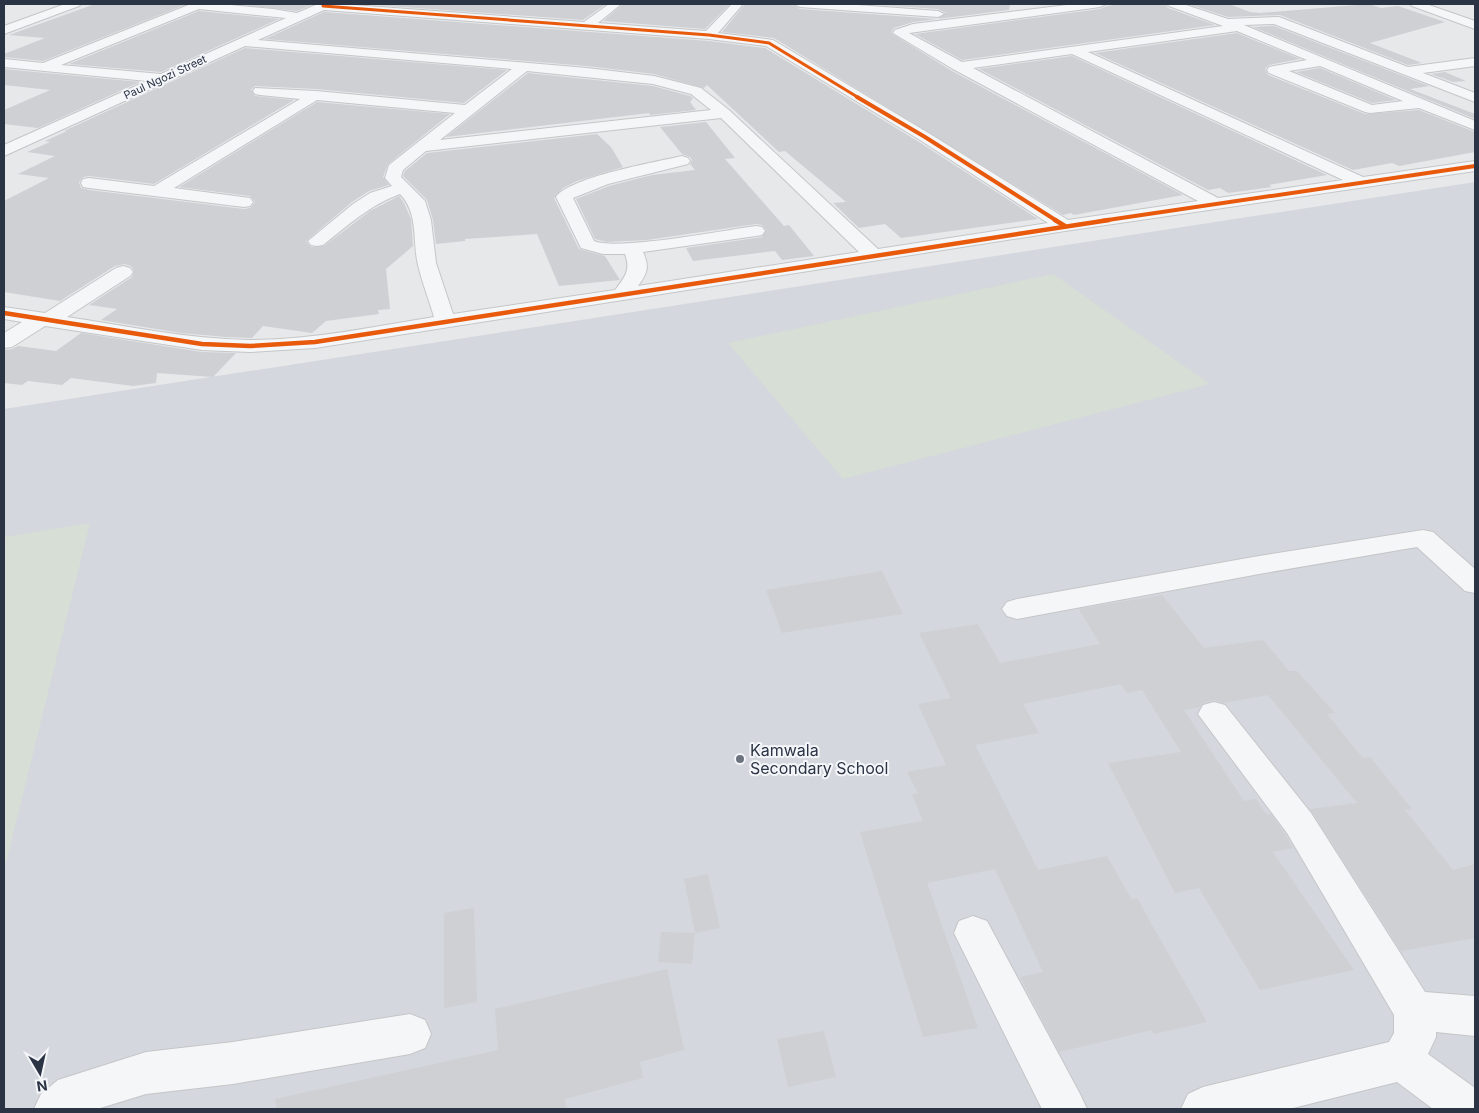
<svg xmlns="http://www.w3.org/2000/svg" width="1479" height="1113" font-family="Inter,sans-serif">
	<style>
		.built { fill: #d4d7dd }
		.green { fill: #d6ded6 }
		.building { fill: #ced0d3 }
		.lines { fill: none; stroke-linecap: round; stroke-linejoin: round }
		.minor-casing { stroke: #c4c6c8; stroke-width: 2 }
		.minor { fill: #f5f6f7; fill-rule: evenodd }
		.cycleway-far2-casing { stroke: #f4f6f9; stroke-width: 4.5 }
		.cycleway-far1-casing { stroke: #f4f6f9; stroke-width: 5.5 }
		.cycleway-casing { stroke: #f4f6f9; stroke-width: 7 }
		.cycleway-far2 { stroke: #e8590c; stroke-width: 3 }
		.cycleway-far1 { stroke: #e8590c; stroke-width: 4 }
		.cycleway { stroke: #e8590c; stroke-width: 4.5 }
		.poi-dot { fill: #6c737f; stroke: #f4f6f9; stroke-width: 2 }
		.labels { text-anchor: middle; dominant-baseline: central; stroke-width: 4; stroke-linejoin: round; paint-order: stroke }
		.far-street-label { font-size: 11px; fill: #2b3445; stroke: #f4f6f9 }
		.near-poi-label { font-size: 16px; fill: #2b3445; stroke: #f4f6f9; text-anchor: start }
	</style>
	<rect width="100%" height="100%" fill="#e6e8ea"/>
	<path class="built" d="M1475 182V1109H4V409Z"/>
	<path class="green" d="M1053 274 1210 384 843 479 728 343Z
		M90 523 4 871V537Z"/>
	<path class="building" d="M95 4H187L43 61 4 57V54L45 38 9 35Z
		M237 4H314L297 11Z
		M361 4H606L583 20Z
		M623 4H730L705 29 603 21Z
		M745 4H792L800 9 938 19 946 13 938 9 866 4H1010L1009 10 913 22 894 28 891 33 952 71 1183 195 1074 215 1071 213 1063 215 774 38 722 32Z
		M1121 4H1165L1168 8 1215 25 962 60 915 34 1100 9 1107 6Z
		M1188 4H1229L1250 12 1260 13 1369 4 1381 8 1398 6 1445 22 1370 43 1422 63 1408 65 1280 15 1228 17Z
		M199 11 279 19 161 72 69 64Z
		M324 12 709 41 765 48 919 142 1038 219 901 238 885 224 859 228 833 203 846 202 785 151 779 152 707 85 704 88 654 74 587 66 265 39Z
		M1274 26 1429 86 1410 89 1475 114V119L1253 27Z
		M1237 33 1300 59 1269 65 1265 69 1268 75 1365 114 1419 110 1475 132V152L1399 166 1392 163 1353 170 1095 53Z
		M245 48 507 70 464 103 316 89 255 86 251 90 255 96 294 100 154 184 89 176 83 177 79 182 81 188 89 190 244 209 250 208 255 202 250 196 179 187 317 102 450 114 388 164 383 177 389 185 369 191 352 202 306 241 311 247 324 246 370 211 399 196 404 203 411 219 413 246 386 269 390 309 378 310 379 314 326 321 312 333 263 326 252 338 226 337 181 333 101 320 117 309 89 305 132 277 134 271 131 266 124 264 115 266 60 301 4 292V201L49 178 18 174 55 156 27 152 50 142 45 141 67 131H64Z
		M1072 56 1327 175 1269 185 1272 187 1228 193 1220 188 1208 190 979 69Z
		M1320 68 1396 100 1372 103 1296 72Z
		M4 69 140 82 38 128 4 124V110L50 90 4 85Z
		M1445 72 1466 81 1453 82 1431 74Z
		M528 73 653 86 690 96 693 98 690 102 696 110 650 115 649 113 446 137Z
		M706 122 735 158 725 159 784 226 789 225 814 256 782 260 775 251 693 261 686 248 762 237 766 230 762 225 756 224 647 240 607 242 595 239 576 199 609 186 652 175 695 170 690 164 692 160 690 157 682 154 660 127Z
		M597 134 611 147 623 167 577 181 563 188 554 198 579 249 605 256 620 280 559 286 537 234 465 239V241L436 244 433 220 427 200 403 176 405 171 427 153Z
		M81 333 202 352 236 353 213 377 157 373 156 383 133 386 71 378 62 385 28 381 22 385 4 383V350L12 349 18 346 56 351Z
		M882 571 903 614 782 633 766 590Z
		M1162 595 1204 648 1263 640 1289 671H1297L1335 713 1327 714 1363 758 1370 757 1412 809 1405 810 1453 870 1475 864V938L1401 951 1310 809 1357 803 1268 695 1224 703 1214 700 1203 703 1200 707 1184 710 1244 801 1256 799 1267 815 1271 814 1285 834 1293 848 1273 852 1354 970 1260 990 1199 888 1175 893 1108 763 1181 752 1142 690 1127 693 1121 684 1023 704 1039 733 975 745 1038 870 1107 856 1132 900 1137 898 1207 1022 1154 1034 1152 1030 1059 1052 1020 977 1043 972 995 869 927 883 978 1028 923 1037 860 832 923 821 912 795 918 793 907 772 946 765 918 704 951 698 919 633 978 624 1000 663 1100 644 1079 609Z
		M708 874 720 928 695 933 684 879Z
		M474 908 477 1002 444 1008V913Z
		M661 932 695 933 692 964 658 962Z
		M667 969 684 1050 640 1062 643 1078 565 1099 566 1109H277L275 1099 498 1050 495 1009Z
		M824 1031 836 1077 788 1087 777 1039Z"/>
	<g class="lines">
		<defs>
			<path id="minor" d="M65 4H81L79 6 4 34V26Z
				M191 4H220L273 9 297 13 318 4H339L584 22 609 4H621L598 23 706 31 732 4H743L718 33 773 40 930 134 1068 220 1198 201 953 69 893 33 895 30 913 24 1075 4H1106L1100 7 909 33 962 62 1223 26 1169 6 1167 4H1183L1228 19 1279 17 1408 67 1475 58V66L1423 73 1475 93V102L1274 24 1244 25 1475 121V130L1419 108 1370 113 1365 112 1269 73 1267 70 1269 67 1307 60 1237 31 1088 52 1363 177 1475 161V171L1065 231 315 348 250 352 202 350 45 326 12 347 4 348V333L22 322 4 319V307L45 313 116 268 123 266 130 268 133 272 130 276 67 317C127 326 188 339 249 340 311 340 373 327 434 317 429 300 422 282 418 265 412 240 419 214 400 194 370 205 348 225 323 245L317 246 311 245 308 241 353 204 370 193 392 186 385 178 389 165 455 113 317 100 174 188 250 198 253 202 250 206 244 207 89 188 83 187 81 183 83 179 89 178 154 186 300 99 260 95 255 94 253 91 255 88 316 91 465 105 512 69 245 46 4 156V145L147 81 4 67V59L43 63ZM199 9 286 18 161 74 61 65ZM324 10 709 39 766 46 920 140 1048 223 878 249 729 110 701 88 654 76 587 68 258 40ZM1072 54 1343 180 1218 198 973 68ZM1320 66 1403 101 1372 105 1289 71ZM527 71 653 84 691 94 711 110 440 140ZM721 118 859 252 638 286C647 274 650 267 643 252L756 236 762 235 765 231 762 227 756 226C725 230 618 251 594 241L573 198 608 184 688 164 690 161 688 158 682 156C656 162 570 177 556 197L581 248 603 254H625C631 270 625 277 615 290L453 314 436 263 431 220 425 201 401 177 403 170 426 151Z
				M794 4H844L938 11 944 14 938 17 800 7Z
				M1410 4H1426L1475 21V29L1412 6Z
				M1423 530 1433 532 1475 569V593L1465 591 1417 547 1259 574 1017 619 1007 616 1002 609 1007 602 1017 599 1259 556Z
				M1214 702 1225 705 1311 813 1425 992 1475 996V1036L1436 1032V1037L1428 1054 1475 1088V1109H1433L1397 1082 1289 1109H1181L1188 1094 1203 1087 1389 1042 1394 1033V1015L1287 833 1198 714 1203 705Z
				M973 916 987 921 1080 1094 1087 1109H1042L954 933 959 921Z
				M410 1014 425 1020 431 1034 425 1048 410 1054 233 1084 146 1094 97 1109H34L41 1094 58 1080 146 1052 233 1042Z"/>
		</defs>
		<use href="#minor" class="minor-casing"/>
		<use href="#minor" class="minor"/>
		<defs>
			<path id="cycleway-far2" d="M323 6 709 35 769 43 859 98"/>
			<path id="cycleway-far1" d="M857 97 925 137 1057 221
				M1101 221 1475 166"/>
			<path id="cycleway" d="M1055 220 1065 226
				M4 313 202 344 250 346 315 342 1109 220"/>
		</defs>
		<use href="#cycleway-far2" class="cycleway-far2-casing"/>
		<use href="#cycleway-far1" class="cycleway-far1-casing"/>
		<use href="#cycleway" class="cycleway-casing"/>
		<use href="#cycleway-far2" class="cycleway-far2"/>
		<use href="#cycleway-far1" class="cycleway-far1"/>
		<use href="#cycleway" class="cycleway"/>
	</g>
	<circle class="poi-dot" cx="740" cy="759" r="5"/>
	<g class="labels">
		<g class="far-street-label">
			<text transform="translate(165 77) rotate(-25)">Paul Ngozi Street</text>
		</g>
		<g class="near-poi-label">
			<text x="750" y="750">Kamwala<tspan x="750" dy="18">Secondary School</tspan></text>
		</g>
	</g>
	<rect width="1479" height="1113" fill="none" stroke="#2b3445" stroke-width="10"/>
	<g transform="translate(40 1073) rotate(171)" stroke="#f4f6f9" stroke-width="4" paint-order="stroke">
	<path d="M0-4L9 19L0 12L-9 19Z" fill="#2b3445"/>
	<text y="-8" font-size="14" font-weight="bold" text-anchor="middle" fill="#2b3445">N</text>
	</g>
</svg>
